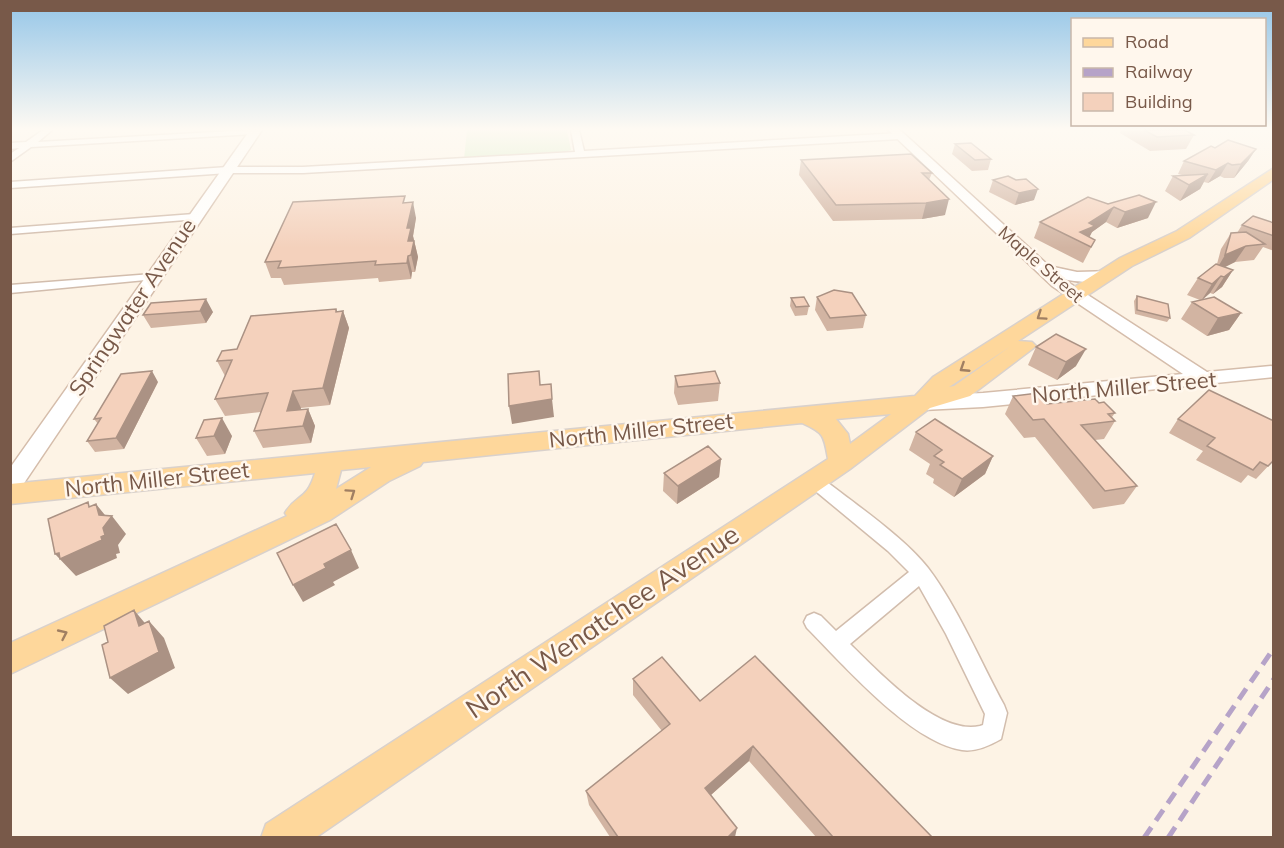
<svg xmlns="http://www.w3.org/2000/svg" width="1284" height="848" font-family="Mulish,sans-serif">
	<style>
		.green { fill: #d4ecc3 }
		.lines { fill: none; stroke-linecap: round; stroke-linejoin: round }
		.street-casing { stroke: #d2bdad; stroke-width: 3 }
		.secondary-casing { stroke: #d5bdab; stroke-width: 3 }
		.primary-casing { stroke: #d9d1cc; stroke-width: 3 }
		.street { fill: #fff; fill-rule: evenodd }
		.secondary { fill: #fff; fill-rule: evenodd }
		.primary { fill: #fed79b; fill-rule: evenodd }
		.rail { stroke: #b6a3c8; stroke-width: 5; stroke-dasharray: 13 8; stroke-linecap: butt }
		.wall { fill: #d2b4a2 }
		.shaded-wall { fill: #ab9284 }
		.building { fill: #f4d1bc; stroke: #ab9284; stroke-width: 1.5 }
		.oneway { stroke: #a07f62 }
		.labels { text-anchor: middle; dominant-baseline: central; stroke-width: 5; stroke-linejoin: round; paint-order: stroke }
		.far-street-label { font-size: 18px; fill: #785949; stroke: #fff7ed }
		.street-label { font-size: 22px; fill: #785949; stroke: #fff7ed }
		.near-street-label { font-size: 27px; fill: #785949; stroke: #fff7ed }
	</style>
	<rect width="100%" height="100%" fill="#fdf3e5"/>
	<path class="green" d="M467 130H567L571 150 555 154 464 159Z"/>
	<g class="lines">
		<defs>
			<path id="street" d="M43 130H52L38 142 250 130 258 132 254 134 31 147 10 162V154L19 148 10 149V143L26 142Z
				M571 130H579L584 151 900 133 904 136 900 139 303 173H228L10 188V182L228 167H303L575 152Z
				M194 214 198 215V219L10 234V228Z
				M152 274 156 275V279L10 293V285Z
				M813 474 819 476C851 501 904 537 928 568 957 606 981 663 1004 705L1007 713 1001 739C989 746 975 752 962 750 910 742 843 664 807 628L804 622 807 616 814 613 821 616 836 631 909 572 888 551 807 484 805 480 807 476ZM919 586 946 634 985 714 983 725 980 726C938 736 878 671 850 644Z"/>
			<path id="secondary" d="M250 130H262L18 492 10 494V468Z
				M888 130H900L1049 266 1077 272 1113 271 1115 274C1106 285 1076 282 1063 279L1207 372 1271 366 1274 367V377L983 407 923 410 916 408 913 403 916 398 923 396 983 393 1183 374 1052 286Z"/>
			<path id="primary" d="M1274 168V179L1189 238 1132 266 1018 341 1032 342 1036 346 970 396 930 408 850 469 315 838H261L266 824 828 459C824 435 824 433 802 423L423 462 420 466 389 481 330 520 10 674V643L287 516 285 513C296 494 307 501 315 473L10 504V484L915 396 933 377 1120 258 1177 231ZM1011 346 954 386 949 387ZM891 414 850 444 848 434 836 419ZM371 467 336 489 341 470Z"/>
		</defs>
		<use href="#street" class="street-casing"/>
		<use href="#secondary" class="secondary-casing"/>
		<use href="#primary" class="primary-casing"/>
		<use href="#street" class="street"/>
		<use href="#secondary" class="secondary"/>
		<use href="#primary" class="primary"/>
		<path class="rail" d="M1144 838 1274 648
			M1168 838 1274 679"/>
	</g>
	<path class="wall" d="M1121 130H1185L1194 135 1186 149 1150 151 1120 133Z
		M955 144 991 159 988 170 972 171 952 154Z
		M1215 148 1256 149 1248 161 1234 178H1224L1220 176 1208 183 1204 182 1200 189 1180 201 1165 191 1173 176 1182 175 1178 174 1184 161Z
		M801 160 932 173 929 180 945 215 922 219 833 221 799 175Z
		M993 180 1034 200 1015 205 989 192Z
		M406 203 416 218 413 236 418 257 415 272H412L411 279 379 282 378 278 284 285 281 278H271L265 262Z
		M1108 204 1148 218 1117 228 1106 222 1092 232 1089 237 1095 240 1083 263 1034 238 1040 222Z
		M1274 223V251L1263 247 1254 260 1235 262 1225 267 1233 270 1222 287 1213 294 1210 293 1202 300 1241 313 1229 330 1207 336 1181 319 1192 302 1200 300 1187 295 1198 278 1217 264 1221 249 1231 233H1237L1242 225Z
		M1137 296 1170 318 1167 322 1135 314 1134 301Z
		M817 297 866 315 863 328 827 331 815 310Z
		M791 298 809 306 807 315 795 316 790 306Z
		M151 303 213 312 206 323 151 328 143 315Z
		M336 309 337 312 343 311 349 328 330 405 301 408V410L308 409 315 426 311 443 263 448 254 431 261 412 225 416 215 399 225 376 217 361 237 349Z
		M1036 347 1076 366 1057 380 1028 365Z
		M675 376 720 383 718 401 678 405 674 393Z
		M158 382 124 449 95 452 87 441 98 424 94 419Z
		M1013 396 1047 404 1099 403 1115 413 1112 417 1115 421 1104 439 1095 440 1137 486 1124 504 1093 509 1035 437 1024 438 1005 414Z
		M1178 419 1274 460 1256 479 1248 475 1241 483 1196 460 1203 451 1169 433Z
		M204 420 232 436 225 454 207 456 196 438Z
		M916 432 993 456 985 474 954 497 933 483 934 479 926 474 930 464 909 450Z
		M721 459 719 477 677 504 663 491 664 473Z
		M633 679 700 701 932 837H816L749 761 711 795 735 837H610L589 805 586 791 662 731 633 695Z"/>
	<path class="shaded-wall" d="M1256 149 1248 161 1234 178 1241 164Z
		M1228 163 1220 176 1208 183 1216 170Z
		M1208 174 1200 189 1180 201 1189 185Z
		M1038 189 1034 200 1015 205 1019 193Z
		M949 199 945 215 922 219 926 203Z
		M413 202 416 218 413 236 418 257 415 272 408 241 407 228Z
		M1156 202 1148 218 1117 228 1125 212Z
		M1114 207 1106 222 1092 232 1087 242 1080 232 1089 223Z
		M1246 246 1235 262 1215 272 1225 255Z
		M408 256 412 272 411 279 407 263Z
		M1233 270 1222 287 1213 294 1224 277Z
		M1221 276 1210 293 1201 301 1212 284Z
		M206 299 213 312 206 323 200 311Z
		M336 309 341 321 343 311 349 328 330 405 323 388Z
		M1241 313 1229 330 1207 336 1218 318Z
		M1086 349 1076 366 1057 380 1066 362Z
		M152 371 158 382 124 449 116 438Z
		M293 391 301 408 295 427 287 411Z
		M552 399 554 417 512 424 509 406Z
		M308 409 315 426 311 443 303 426Z
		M222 418 232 436 225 454 214 436Z
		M993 456 985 474 954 497 962 479Z
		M721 459 719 477 677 504 678 486Z
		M96 504 109 520 112 516 126 534 118 545 120 553 116 554 117 558 76 576 55 554 101 537 99 515Z
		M351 550 359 568 333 582 335 585 303 602 293 585 324 564Z
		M134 610 149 628 139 626Z
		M149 621 164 638 175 668 128 694 110 678Z
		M753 746 749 761 703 802 705 788Z
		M737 828 735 837H728Z"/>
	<path class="building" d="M1144 130H1185L1194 135 1157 137Z
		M1228 140 1256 149 1241 164 1232 165 1228 163 1216 170 1184 161 1211 146 1215 148Z
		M971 143 991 159 975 160 955 144Z
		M911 154 932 173H922L949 199 926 203 836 205 801 160Z
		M1208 174 1189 185 1173 176Z
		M1008 176 1016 180 1026 179 1038 189 1019 193 993 180Z
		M1139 195 1156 202 1125 212 1114 207 1089 223 1095 226 1080 232 1095 240 1091 247 1040 222 1088 197 1108 204Z
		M405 196 403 203 413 202 407 228H411L408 241H414L411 255 408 256 407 263 375 265 376 261 278 268 281 261 265 262 293 202Z
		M1253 216 1274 223V236L1242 225Z
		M1246 232 1265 244 1246 246 1225 255 1231 233Z
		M1216 264 1233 270 1224 277 1221 276 1212 284 1198 278Z
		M834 290 852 293 866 315 830 318 817 297Z
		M1137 296 1168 304 1170 318 1137 310Z
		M804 297 809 306 796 307 791 298Z
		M1214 297 1241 313 1218 318 1192 302Z
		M206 299 200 311 143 315 151 303Z
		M336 309V312L343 311 323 388 293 391 287 411 308 409 303 426 254 431 268 393 215 399 232 360 217 361 222 351 237 349 251 316Z
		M1056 334 1086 349 1066 362 1036 347Z
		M152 371 116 438 87 441 101 418 94 419 121 374Z
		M539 371 540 385 551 384 552 399 509 406 508 374Z
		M715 371 720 383 678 387 675 376Z
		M1209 390 1274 421V460L1268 466 1260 462 1253 470 1207 446 1215 438 1178 419Z
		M1038 393 1047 404 1095 399 1099 403 1104 402 1115 413 1108 414 1115 421 1081 425 1137 486 1105 491 1044 419 1033 420 1013 396Z
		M222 418 214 436 196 438 204 420Z
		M935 419 993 456 962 479 940 465 944 462 934 456 942 450 916 432Z
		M708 446 721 459 678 486 664 473Z
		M88 502 89 507 96 504 99 515 112 516 103 528 105 535 101 537 102 540 60 559 59 553 55 554 48 519Z
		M336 524 351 550 324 564 326 568 293 585 277 553Z
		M134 610 139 626 149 621 159 652 110 678 102 645 108 642 104 626Z
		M755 656 932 837H832H833L753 746 705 788 737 828 728 837H618L586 791 670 724 633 679 662 657 700 701Z"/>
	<defs><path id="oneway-chevron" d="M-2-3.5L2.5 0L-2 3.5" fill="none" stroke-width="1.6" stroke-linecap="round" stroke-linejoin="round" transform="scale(1.5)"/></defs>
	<g class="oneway">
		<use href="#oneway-chevron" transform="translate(1041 316) rotate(146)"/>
		<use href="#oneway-chevron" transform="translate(964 368) rotate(147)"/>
		<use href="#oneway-chevron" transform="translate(351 493) rotate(-35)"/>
		<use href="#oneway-chevron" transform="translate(63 634) rotate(-25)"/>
	</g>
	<linearGradient id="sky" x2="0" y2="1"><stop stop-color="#95c6e8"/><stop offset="0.52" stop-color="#fefaf3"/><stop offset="1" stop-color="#fefaf3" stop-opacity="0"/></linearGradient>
	<rect width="1284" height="248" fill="url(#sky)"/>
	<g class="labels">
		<g class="far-street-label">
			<text transform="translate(1041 264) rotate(41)">Maple Street</text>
		</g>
		<g class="street-label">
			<text transform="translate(132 307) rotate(-56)">Springwater Avenue</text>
			<text transform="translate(1124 387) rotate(-5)">North Miller Street</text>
			<text transform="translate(641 430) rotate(-6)">North Miller Street</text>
			<text transform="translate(157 479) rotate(-6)">North Miller Street</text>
		</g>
		<g class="near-street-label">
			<text transform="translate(602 621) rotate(-34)">North Wenatchee Avenue</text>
		</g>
	</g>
	<rect width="1284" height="848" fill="none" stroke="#785949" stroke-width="24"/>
	<rect x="1071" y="18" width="195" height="108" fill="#fff7ed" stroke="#c9b8ab" stroke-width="1.5"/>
	<rect x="1083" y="38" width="30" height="9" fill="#fed79b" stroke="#c9b8ab" stroke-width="1.5"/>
	<text x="1125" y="48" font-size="18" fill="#785949">Road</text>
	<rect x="1083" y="68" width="30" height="9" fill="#b6a3c8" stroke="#c9b8ab" stroke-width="1.5"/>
	<text x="1125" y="78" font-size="18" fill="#785949">Railway</text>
	<rect x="1083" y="93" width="30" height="18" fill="#f4d1bc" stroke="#c9b8ab" stroke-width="1.5"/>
	<text x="1125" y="108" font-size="18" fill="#785949">Building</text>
</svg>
